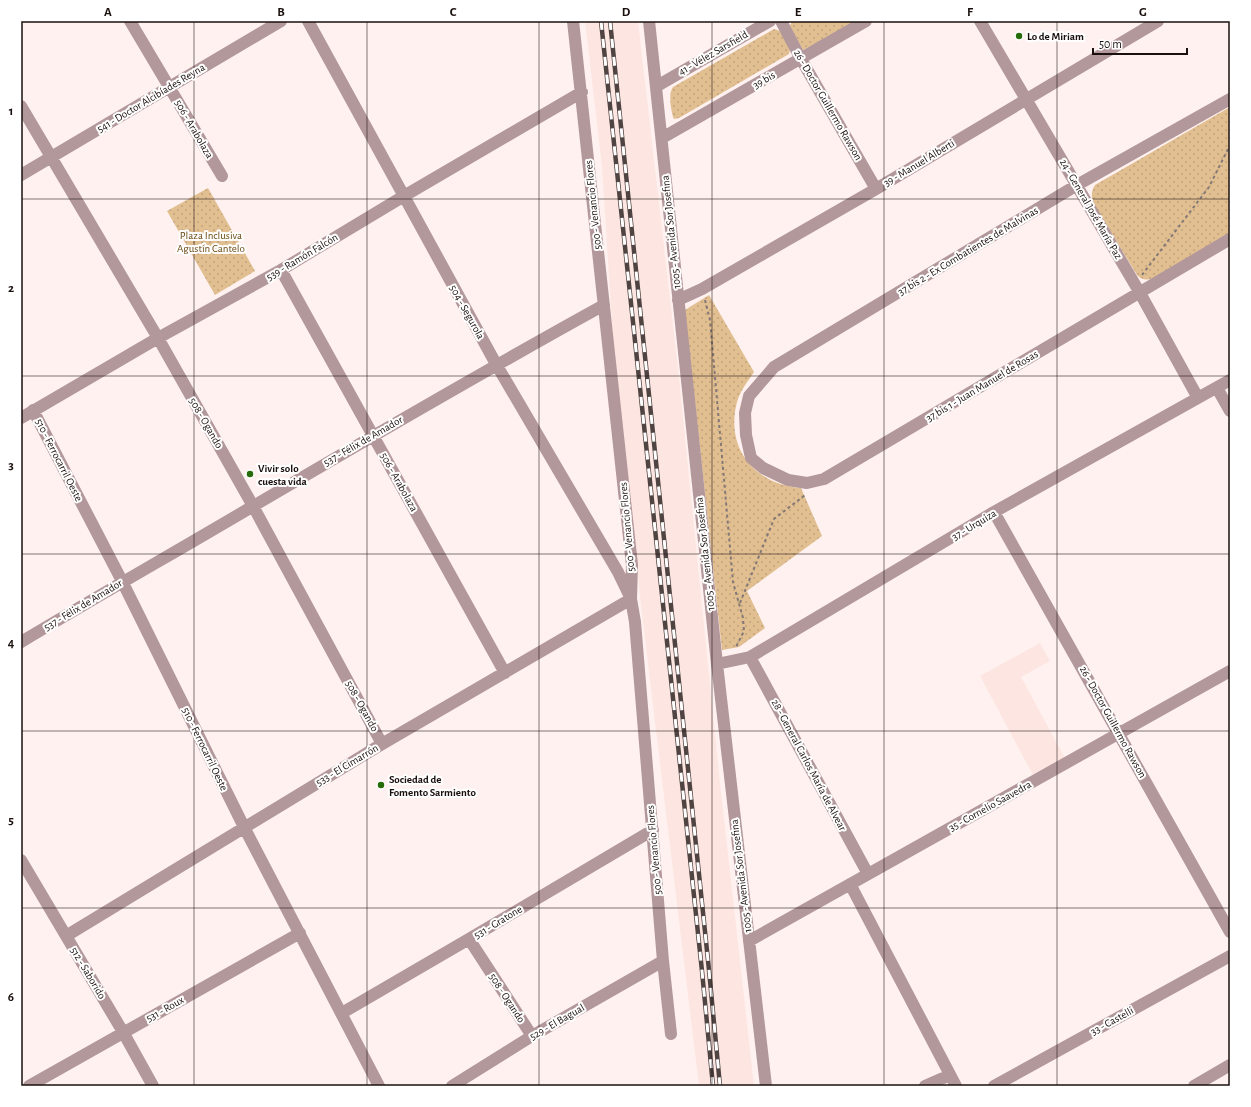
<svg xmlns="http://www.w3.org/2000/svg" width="1251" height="1107" font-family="'Alegreya Sans',sans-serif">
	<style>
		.built { fill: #fde6e1 }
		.grass { fill: url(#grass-dots) }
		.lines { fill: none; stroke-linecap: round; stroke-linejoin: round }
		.path { stroke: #837876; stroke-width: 2; stroke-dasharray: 3 3; stroke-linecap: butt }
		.minor { stroke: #b2979b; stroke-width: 12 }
		.rail-casing { stroke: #4f4442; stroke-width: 4.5 }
		.rail { stroke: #fff; stroke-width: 3; stroke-dasharray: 9; stroke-linecap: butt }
		.grid { fill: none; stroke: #1a100e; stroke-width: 1; stroke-opacity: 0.55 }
		.poi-dot { fill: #266c08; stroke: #fff; stroke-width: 1.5 }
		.labels { text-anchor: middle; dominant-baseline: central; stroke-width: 4; stroke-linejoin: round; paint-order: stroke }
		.poi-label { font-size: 11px; font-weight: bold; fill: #1a100e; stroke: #fff; text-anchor: start }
		.street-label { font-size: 11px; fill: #1a100e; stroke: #fff }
		.park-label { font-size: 11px; fill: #69470f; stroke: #fff }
		.neatline { fill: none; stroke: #1a100e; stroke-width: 1.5 }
		.grid-label { font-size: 13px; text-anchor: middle; font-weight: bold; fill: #1a100e }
	</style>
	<defs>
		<pattern id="grass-dots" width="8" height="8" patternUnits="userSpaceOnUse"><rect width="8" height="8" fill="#e2bf91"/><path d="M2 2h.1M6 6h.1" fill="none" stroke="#c1a37c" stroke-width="1.8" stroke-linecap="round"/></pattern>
	</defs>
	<rect width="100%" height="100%" fill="#fef1ef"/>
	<path class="built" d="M585 21H638L678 368 720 783 754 1086H699L642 614 613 340 602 166Z
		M1040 643 1050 661 1021 677 1065 758 1033 775 980 676Z"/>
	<path class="grass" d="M792 21H859L803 50 790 26Z
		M774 29 780 31 790 49 789 54 679 118 674 119 673 117C671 109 668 94 673 87Z
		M1230 107V233L1155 278C1147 280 1143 281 1137 275L1094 204C1091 196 1091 192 1095 185Z
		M208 188 255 271 215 295 167 211Z
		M709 295 754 372C748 381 740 391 737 402 725 448 754 484 801 488L822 536 747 591 765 628 739 647 722 650 685 310Z"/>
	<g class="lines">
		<path class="path" d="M1142 275 1209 187 1230 145
			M705 300 710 320 733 582 743 618 744 631 736 647
			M740 603 774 519 805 495"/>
		<path class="minor" d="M130 21 222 176
			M573 21 632 565 631 599 635 622 663 961 671 1034
			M649 21 717 664 766 1086
			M781 21 801 59 876 189
			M980 21 1140 293 1198 398
			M657 86 770 21
			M1230 99 1077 185 774 367 749 396 745 413 746 435 751 458 763 468 788 480 807 483 824 479 1230 239
			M21 106 158 338 253 506 382 744
			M662 138 866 21
			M21 175 281 21
			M281 270 505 673
			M678 300 702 289 876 189 1158 21
			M1217 388 1230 411
			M33 410 122 581 244 827 379 1086
			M21 418 158 338 281 270 404 196 582 92
			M994 512 1230 932
			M21 642C98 596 177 551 255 505 371 437 486 370 604 305
			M750 657 868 874
			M717 664 750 657 994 512 1230 380
			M21 860 123 1032 153 1086
			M850 884 956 1086
			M66 936 382 744 631 599 618 572 496 364 308 21
			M469 939 532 1036
			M749 941 1230 671
			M342 1013 469 939 653 830
			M29 1086 300 933
			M452 1086 532 1036 663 961
			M925 1086 950 1075
			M994 1086 1230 956
			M1194 1086 1230 1065"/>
		<defs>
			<path id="rail" d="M601 21 702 971 713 1086
				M610 21 709 970 720 1086"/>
		</defs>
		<use href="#rail" class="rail-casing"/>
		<use href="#rail" class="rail"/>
	</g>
	<path class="grid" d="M194 21V1086M367 21V1086M539 21V1086M712 21V1086M884 21V1086M1057 21V1086M21 199H1230M21 376H1230M21 554H1230M21 731H1230M21 908H1230"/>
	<g class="poi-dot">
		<circle cx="1019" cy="36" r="4"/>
		<circle cx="250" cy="474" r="4"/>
		<circle cx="381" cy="785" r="4"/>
	</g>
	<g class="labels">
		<g class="poi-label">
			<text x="1027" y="36">Lo de Miriam</text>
			<text x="258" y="468">Vivir solo<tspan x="258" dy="13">cuesta vida</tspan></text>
			<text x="389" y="779">Sociedad de<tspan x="389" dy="13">Fomento Sarmiento</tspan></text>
		</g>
		<g class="street-label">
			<text transform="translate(713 53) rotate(-30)">41 - Vélez Sarsfield</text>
			<text transform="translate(764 80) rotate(-30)">39 bis</text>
			<text transform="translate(151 98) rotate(-31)">541 - Doctor Alcibíades Reyna</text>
			<text transform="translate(828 105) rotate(60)">26 - Doctor Guillermo Rawson</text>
			<text transform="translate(194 129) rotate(60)">506 - Arabolaza</text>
			<text transform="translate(919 163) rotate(-31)">39 - Manuel Alberti</text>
			<text transform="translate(593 205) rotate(-96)">500 - Venancio Flores</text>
			<text transform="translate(1091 209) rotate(60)">24 - General José María Paz</text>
			<text transform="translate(671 232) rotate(-96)">1005 - Avenida Sor Josefina</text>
			<text transform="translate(968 251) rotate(-31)">37 bis 2 - Ex Combatientes de Malvinas</text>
			<text transform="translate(302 257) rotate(-31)">539 - Ramón Falcón</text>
			<text transform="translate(467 312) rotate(61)">504 - Segurola</text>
			<text transform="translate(982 386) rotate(-31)">37 bis 1 - Juan Manuel de Rosas</text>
			<text transform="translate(206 423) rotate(60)">508 - Ogando</text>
			<text transform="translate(363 441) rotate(-30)">537 - Félix de Amador</text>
			<text transform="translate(59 460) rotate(63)">510 - Ferrocarril Oeste</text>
			<text transform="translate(399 482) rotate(61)">506 - Arabolaza</text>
			<text transform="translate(974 525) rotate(-31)">37 - Urquiza</text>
			<text transform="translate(627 527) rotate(-95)">500 - Venancio Flores</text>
			<text transform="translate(705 554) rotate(-96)">1005 - Avenida Sor Josefina</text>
			<text transform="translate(83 605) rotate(-31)">537 - Félix de Amador</text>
			<text transform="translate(362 706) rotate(61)">508 - Ogando</text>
			<text transform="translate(1113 722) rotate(61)">26 - Doctor Guillermo Rawson</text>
			<text transform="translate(205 749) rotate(64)">510 - Ferrocarril Oeste</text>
			<text transform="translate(347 765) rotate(-31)">533 - El Cimarrón</text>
			<text transform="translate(809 765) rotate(62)">28 - General Carlos María de Alvear</text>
			<text transform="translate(990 806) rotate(-29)">35 - Cornelio Saavedra</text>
			<text transform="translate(654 850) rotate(-95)">500 - Venancio Flores</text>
			<text transform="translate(741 876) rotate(-97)">1005 - Avenida Sor Josefina</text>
			<text transform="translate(498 922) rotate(-31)">531 - Gratone</text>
			<text transform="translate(88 973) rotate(59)">512 - Saborido</text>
			<text transform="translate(507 998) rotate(57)">508 - Ogando</text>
			<text transform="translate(165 1009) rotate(-29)">531 - Roux</text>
			<text transform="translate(1112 1021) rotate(-29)">33 - Castelli</text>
			<text transform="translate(557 1022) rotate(-30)">529 - El Bagual</text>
		</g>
		<g class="park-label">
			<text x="211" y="235">Plaza Inclusiva<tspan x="211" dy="13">Agustín Cantelo</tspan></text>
		</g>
	</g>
	<rect width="1251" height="1107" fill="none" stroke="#ffffff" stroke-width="44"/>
	<path d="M1093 48v6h94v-6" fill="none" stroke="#1a100e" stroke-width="2"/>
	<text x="1099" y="48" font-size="12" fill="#1a100e" stroke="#ffffff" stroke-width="3" paint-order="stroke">50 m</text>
	<rect x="22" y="22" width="1207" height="1063" class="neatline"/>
	<g class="grid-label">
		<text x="108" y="16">A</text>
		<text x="281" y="16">B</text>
		<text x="453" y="16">C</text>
		<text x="626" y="16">D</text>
		<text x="798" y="16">E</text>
		<text x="970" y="16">F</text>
		<text x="1143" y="16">G</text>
		<text x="11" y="115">1</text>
		<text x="11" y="292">2</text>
		<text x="11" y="469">3</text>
		<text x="11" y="647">4</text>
		<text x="11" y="824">5</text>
		<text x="11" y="1001">6</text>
	</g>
</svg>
